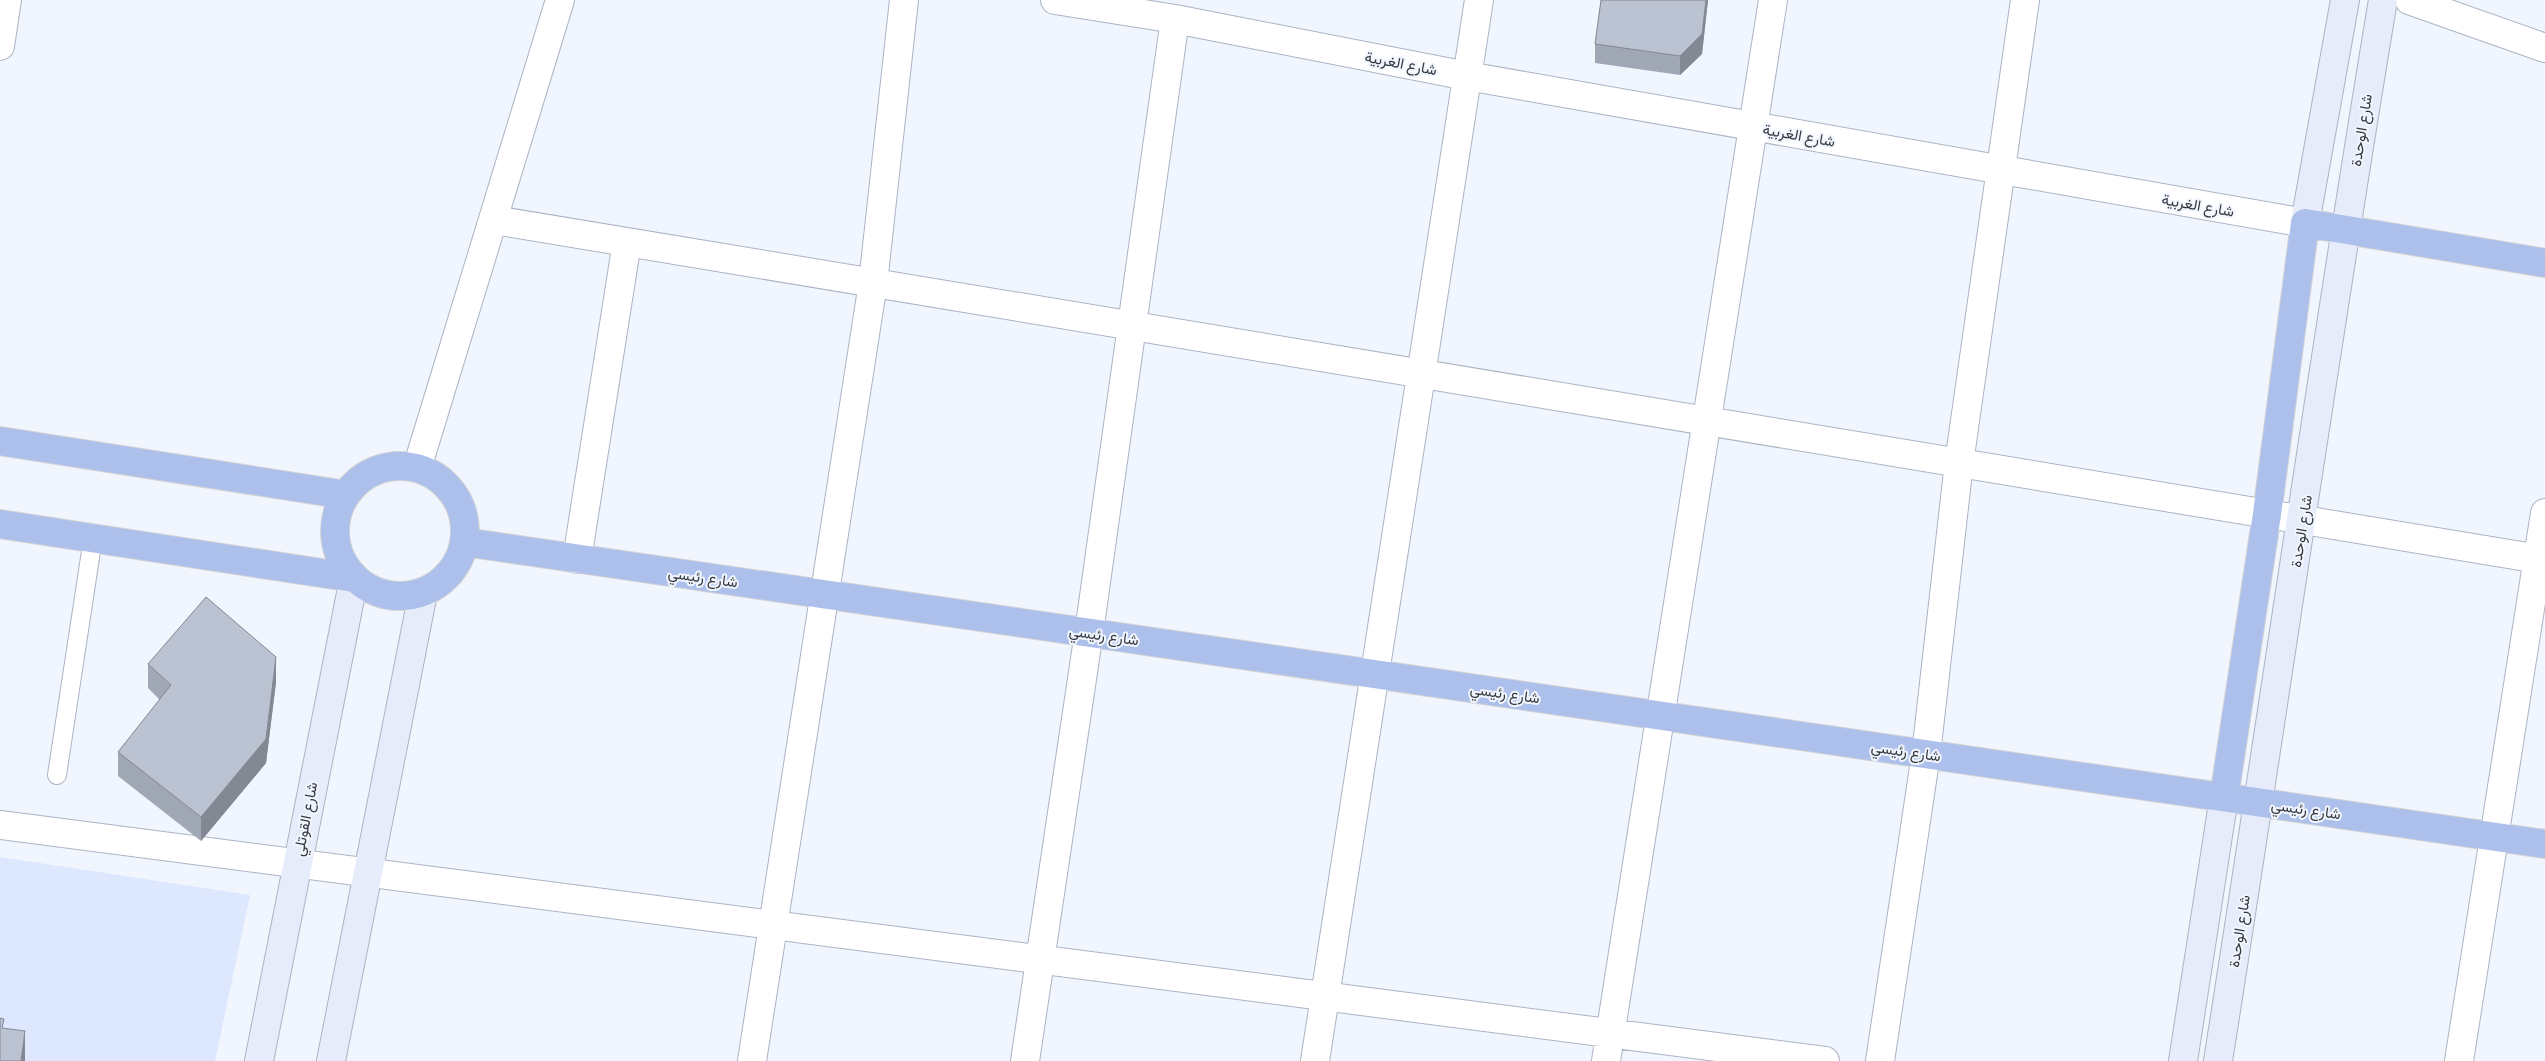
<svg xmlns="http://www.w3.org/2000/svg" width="2545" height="1061" font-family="'IBM Plex Serif',Vazirmatn,serif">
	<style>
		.built { fill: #dde8ff }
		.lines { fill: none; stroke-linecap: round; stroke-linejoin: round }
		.lane-casing { stroke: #acb4c3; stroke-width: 20 }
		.street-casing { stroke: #acb4c3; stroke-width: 30 }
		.secondary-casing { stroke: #acb4c3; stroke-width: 30 }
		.highway-casing { stroke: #d3d3d5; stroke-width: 30 }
		.lane { stroke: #fff; stroke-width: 18 }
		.street { stroke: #fff; stroke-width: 28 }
		.secondary { stroke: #e6ecf9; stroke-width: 28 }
		.highway { stroke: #acc0eb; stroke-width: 28 }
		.wall { fill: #a1a8b5 }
		.shaded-wall { fill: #838893 }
		.building { fill: #bbc3d2; stroke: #838893 }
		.labels { text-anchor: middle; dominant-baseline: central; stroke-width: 4; stroke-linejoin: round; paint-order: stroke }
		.street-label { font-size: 15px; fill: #35383e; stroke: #f0f5fe }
	</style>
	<rect width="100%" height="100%" fill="#f0f5fe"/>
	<path class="built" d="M0 857 250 895 215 1061H0Z"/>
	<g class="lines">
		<defs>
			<path id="lane" d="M57 775 93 538"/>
			<path id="street" d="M1055 0 1175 19 1467 76 2305 223
				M2409 0 2545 48
				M0 46 7 0
				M494 220 2545 560
				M417 468 560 0
				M577 559 627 242
				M0 825 1825 1061
				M752 1061 873 283 904 0
				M1025 1061 1089 632 1175 19
				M1315 1061 1479 0
				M1606 1061 1773 0
				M1880 1061 1926 754 1959 463 2025 0
				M2459 1061 2545 513"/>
			<path id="secondary" d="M2305 223 2345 0
				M259 1061 354 578
				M331 1061 423 593
				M2183 1061 2224 797
				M2218 1061C2274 707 2324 353 2383 0"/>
			<path id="highway" d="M0 441 346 495
				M335 531a65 65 0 1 1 130 0a65 65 0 1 1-130 0Z
				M0 524 354 578
				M464 542 2545 844
				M2224 797 2267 514 2305 223 2545 263"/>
		</defs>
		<use href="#lane" class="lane-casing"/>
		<use href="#street" class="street-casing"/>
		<use href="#secondary" class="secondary-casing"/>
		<use href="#highway" class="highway-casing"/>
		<use href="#lane" class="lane"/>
		<use href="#street" class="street"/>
		<use href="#secondary" class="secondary"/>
		<use href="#highway" class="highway"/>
	</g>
	<path class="wall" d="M1601 0H1708L1702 54 1680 75 1595 63V44Z
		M148 664 276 682 266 763 201 841 118 776V752L160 700 148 688Z"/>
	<path class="shaded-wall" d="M1706 0H1708L1702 54 1680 75V56Z
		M276 657V682L266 763 201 841V817Z
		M25 1031V1061H21Z"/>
	<path class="building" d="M1601 0H1706L1702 34 1680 56 1595 44Z
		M206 597 276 657 266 739 201 817 118 752 171 685 148 664Z
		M0 1018 4 1019 2 1028 25 1031 21 1061H0Z"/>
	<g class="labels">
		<g class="street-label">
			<text transform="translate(1401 63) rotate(11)">شارع الغربية</text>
			<text transform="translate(2361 130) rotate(-81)">شارع الوحدة</text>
			<text transform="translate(1799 135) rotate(10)">شارع الغربية</text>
			<text transform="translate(2198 205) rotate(10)">شارع الغربية</text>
			<text transform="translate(2301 531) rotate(-81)">شارع الوحدة</text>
			<text transform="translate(703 577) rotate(8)">شارع رئيسي</text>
			<text transform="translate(1104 635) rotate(8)">شارع رئيسي</text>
			<text transform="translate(1505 693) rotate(8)">شارع رئيسي</text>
			<text transform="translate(1906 751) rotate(8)">شارع رئيسي</text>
			<text transform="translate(2306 809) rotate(8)">شارع رئيسي</text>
			<text transform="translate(305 819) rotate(-79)">شارع القوتلي</text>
			<text transform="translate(2239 931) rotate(-81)">شارع الوحدة</text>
		</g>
	</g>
</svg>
